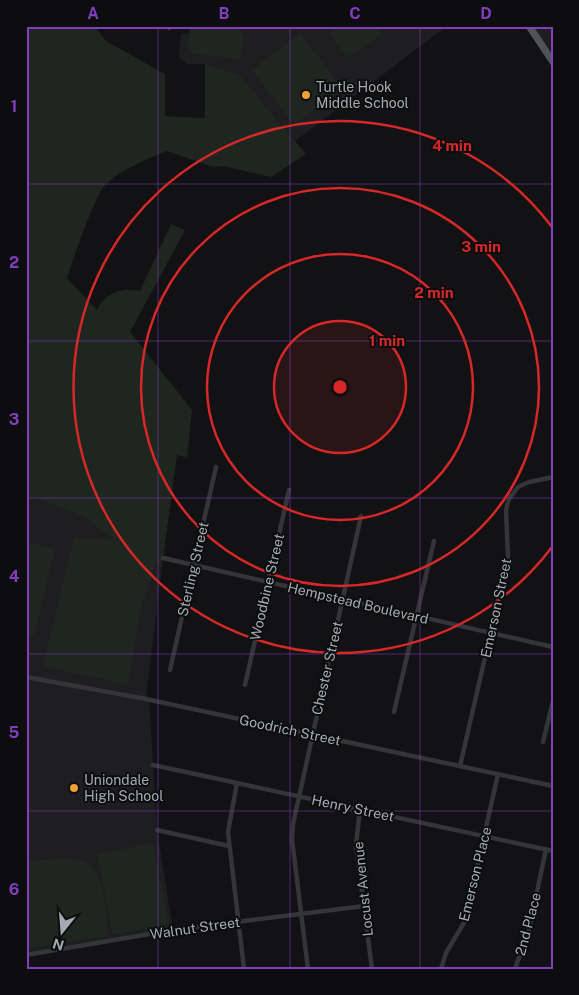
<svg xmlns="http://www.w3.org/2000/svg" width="579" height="995" font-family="'Public Sans',sans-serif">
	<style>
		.built { fill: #1e1e21 }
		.green { fill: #1f261f }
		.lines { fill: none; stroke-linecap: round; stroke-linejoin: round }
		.street { stroke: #333539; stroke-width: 4.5 }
		.primary { stroke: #4f5258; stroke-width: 7 }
		.grid { fill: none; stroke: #813fbd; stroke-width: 1; stroke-opacity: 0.55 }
		.ring { fill: none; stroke: #d62828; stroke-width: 2.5 }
		.poi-dot { fill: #eda131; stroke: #0d0d0f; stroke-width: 2 }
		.labels { text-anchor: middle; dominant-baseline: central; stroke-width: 4; stroke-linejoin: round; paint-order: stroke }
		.poi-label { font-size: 14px; fill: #a4aab4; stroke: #0d0d0f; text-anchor: start }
		.street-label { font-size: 14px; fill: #a4aab4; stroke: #0d0d0f }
		.centre { fill: #d62828; stroke: #0d0d0f; stroke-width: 2.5 }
		.ring-label { font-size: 15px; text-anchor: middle; font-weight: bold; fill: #d62828; stroke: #0d0d0f; stroke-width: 4; stroke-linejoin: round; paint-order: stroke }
		.neatline { fill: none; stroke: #813fbd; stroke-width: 2 }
		.grid-label { font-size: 16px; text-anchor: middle; font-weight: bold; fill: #813fbd }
	</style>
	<rect width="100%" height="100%" fill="#121214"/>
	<path class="built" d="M190 26H447L295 141 273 115 205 64H187L179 58 181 33 188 34Z
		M529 26H553V62Z
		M26 495 83 516 154 568 156 563 162 566 146 698 149 699 157 830 173 930 26 955Z"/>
	<path class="green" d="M26 26H94L106 41 165 74V116L205 118V64L239 75 306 154 271 177 223 166 213 167 167 151C145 160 124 168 106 184 95 194 73 260 67 278L97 310C105 293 122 287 140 291L171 224 185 230 130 332 192 410 187 457 177 455 162 566 156 564 140 610 128 685 43 666 74 538 113 539 83 516 26 495Z
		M192 26H238L244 38 241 59 194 54 187 46Z
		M339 26H376L381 34 348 58 330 33Z
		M300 33 342 88 294 125 252 70Z
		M26 542 55 549 34 635 26 633Z
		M153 843 169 924 113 935 97 854Z
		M62 858C68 859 79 859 85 862 107 877 106 913 108 936L26 949V862Z"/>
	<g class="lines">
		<path class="street" d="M166 26 169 28
			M163 558 553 647
			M170 670 216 467
			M26 677 141 698 553 786
			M245 685 289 490
			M394 712 434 541
			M543 742 553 701
			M153 765 553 851
			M460 766 508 558 506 510 509 499 518 487 529 482 553 477
			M237 783 228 832 244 969
			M360 809 356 845 372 969
			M157 830 229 846
			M26 955 173 930 364 906
			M308 969 292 839 293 824 361 516
			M441 969 446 953 465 921 498 774
			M515 969 529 930 546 849"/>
		<path class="primary" d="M529 26 553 62"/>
	</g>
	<path class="grid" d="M158 26V969M290 26V969M420 26V969M26 184H553M26 341H553M26 498H553M26 654H553M26 811H553"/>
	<circle cx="340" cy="387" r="66" fill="#d62828" fill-opacity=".12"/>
	<g class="ring">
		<circle cx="340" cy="387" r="66"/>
		<circle cx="340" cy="387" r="133"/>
		<circle cx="340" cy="387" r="199"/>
		<path d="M552 547A266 266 0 1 1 552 227"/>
	</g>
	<g class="poi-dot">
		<circle cx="306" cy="95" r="5"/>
		<circle cx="74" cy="788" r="5"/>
	</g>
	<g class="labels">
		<g class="poi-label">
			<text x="316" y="87">Turtle Hook<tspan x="316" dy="16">Middle School</tspan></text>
			<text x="84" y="780">Uniondale<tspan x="84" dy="16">High School</tspan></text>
		</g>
		<g class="street-label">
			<text transform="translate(193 569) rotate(-77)">Sterling Street</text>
			<text transform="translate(267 587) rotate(-77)">Woodbine Street</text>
			<text transform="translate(358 603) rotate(13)">Hempstead Boulevard</text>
			<text transform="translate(496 608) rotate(-78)">Emerson Street</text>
			<text transform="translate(327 668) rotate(-77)">Chester Street</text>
			<text transform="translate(290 730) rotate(12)">Goodrich Street</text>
			<text transform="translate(353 808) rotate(12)">Henry Street</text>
			<text transform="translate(475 874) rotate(-76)">Emerson Place</text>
			<text transform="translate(363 889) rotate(-96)">Locust Avenue</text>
			<text transform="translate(528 924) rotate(-75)">2nd Place</text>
			<text transform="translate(195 928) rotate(-8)">Walnut Street</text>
		</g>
	</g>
	<circle cx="340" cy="387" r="8" class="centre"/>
	<g class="ring-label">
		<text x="452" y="151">4 min</text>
		<text x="481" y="252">3 min</text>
		<text x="434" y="298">2 min</text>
		<text x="387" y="346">1 min</text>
	</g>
	<rect width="579" height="995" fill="none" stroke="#0d0d0f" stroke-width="55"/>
	<g transform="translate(62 932) rotate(197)" stroke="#0d0d0f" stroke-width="4" paint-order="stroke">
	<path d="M0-4L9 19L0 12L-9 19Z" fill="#a4aab4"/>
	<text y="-8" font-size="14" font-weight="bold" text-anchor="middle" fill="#a4aab4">N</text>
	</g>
	<rect x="28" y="28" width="524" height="940" class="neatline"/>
	<g class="grid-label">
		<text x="93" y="19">A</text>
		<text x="224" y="19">B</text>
		<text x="355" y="19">C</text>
		<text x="486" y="19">D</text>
		<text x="14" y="112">1</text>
		<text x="14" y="268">2</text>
		<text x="14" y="425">3</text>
		<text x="14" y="582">4</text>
		<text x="14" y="738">5</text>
		<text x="14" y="895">6</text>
	</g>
</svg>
